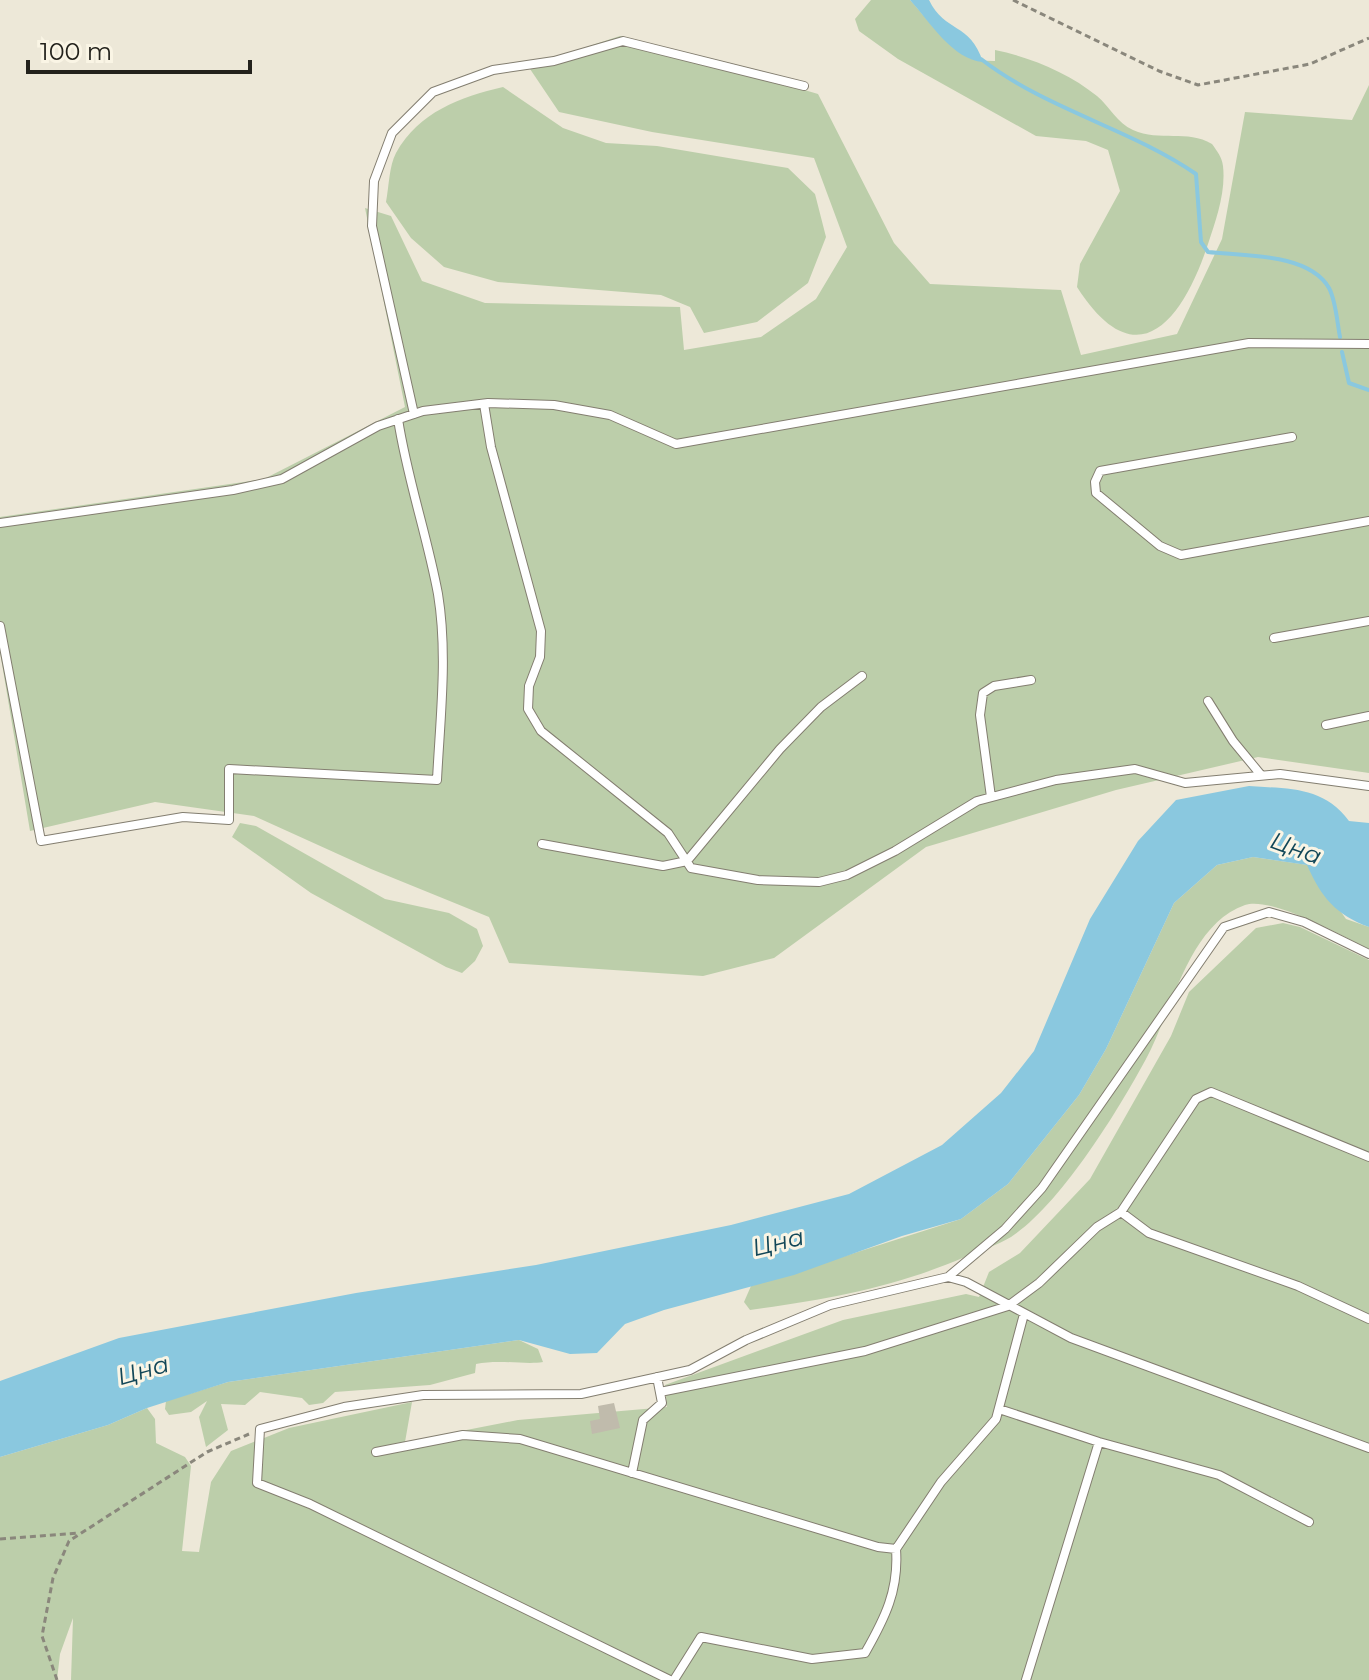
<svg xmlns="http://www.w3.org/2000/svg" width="1369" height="1680" font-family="Montserrat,sans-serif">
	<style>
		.green { fill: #bcceaa }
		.water { fill: #8ac8df }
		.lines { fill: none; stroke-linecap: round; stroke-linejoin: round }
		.stream { stroke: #8ac8df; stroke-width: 4 }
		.building { fill: #c0bbac }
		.service-casing { stroke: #837e70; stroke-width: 10 }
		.path { stroke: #8a877c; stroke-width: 3; stroke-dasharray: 6 4; stroke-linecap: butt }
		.service { stroke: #fff; stroke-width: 8 }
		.labels { text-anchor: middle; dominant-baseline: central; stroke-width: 6; stroke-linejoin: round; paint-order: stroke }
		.water-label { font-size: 24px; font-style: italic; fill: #124758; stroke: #faf5e5 }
	</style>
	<rect width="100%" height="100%" fill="#ede8d8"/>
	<path class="green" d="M871 0H910C935 27 955 62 995 61V50C1030 57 1069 73 1097 96 1110 107 1117 123 1133 130 1160 142 1187 129 1212 144 1217 151 1222 157 1223 166 1226 192 1216 220 1208 244 1183 320 1137 381 1077 287L1080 264 1120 191 1108 150 1086 141 1036 136 898 59 859 31 855 19Z
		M620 36 818 94 894 243 930 284 1061 290 1081 355 1177 334 1222 239 1245 112 1352 120 1369 85V773L1258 757 1116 790 926 847 774 958 703 976 509 963 489 917 371 869 254 816 155 802 30 831 0 652V517L264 479 405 407 365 208 391 216 422 281 485 303 680 307 684 350 761 337 816 299 847 247 814 158 652 132 559 112 528 66Z
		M503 87 563 128 606 143 657 146 788 168 815 194 826 237 808 283 757 322 704 333 690 307 661 295 498 282 444 267 411 238 386 202C389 187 389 166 396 153 419 112 460 97 503 87Z
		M240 823 256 826 385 899 449 913 477 929 483 946 475 961 462 973 446 967 311 893 232 837Z
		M1253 857 1308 865 1346 919 1369 927V949C1343 937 1272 896 1245 905 1188 925 1172 1011 1146 1059 1118 1111 1060 1205 1011 1237 998 1245 981 1250 967 1256 894 1288 828 1299 750 1310L744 1302 751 1286 961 1219 1008 1184 1079 1095 1106 1049 1174 903 1217 865Z
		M1283 923 1300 927 1369 960V1680H71L73 1618 60 1654 57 1680H0V1457L108 1425 147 1408 155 1419 156 1443 185 1457 191 1466 182 1551 199 1552 211 1482 231 1451 289 1428 412 1402 405 1442 518 1420 667 1407 665 1385 843 1320 966 1294 979 1297 989 1272 1020 1253 1090 1179 1171 1036 1189 992 1256 928Z
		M519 1340 538 1349 543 1362C525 1365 499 1359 476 1364L475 1373 430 1385 335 1392 323 1403 309 1405 302 1398 260 1392 245 1405 221 1404 228 1430 206 1447 199 1417 207 1401 191 1412 169 1415 165 1409 166 1401 228 1382Z"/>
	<path class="water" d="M910 0H929C945 33 970 22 983 62 953 60 929 21 910 0Z
		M1249 786C1289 789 1323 786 1349 821L1369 823V927C1336 915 1321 897 1307 865L1253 857 1217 865 1174 903 1106 1049 1079 1095 1008 1184 961 1219 902 1236 794 1275 664 1310 625 1324 597 1353 570 1354 519 1340 228 1382 147 1408 108 1425 0 1457V1381L119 1338 356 1293 536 1265 731 1225 849 1194 942 1145 1001 1093 1034 1051 1090 919 1138 841 1176 800Z"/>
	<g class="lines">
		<path class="stream" d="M981 59C1047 110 1129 128 1196 174L1201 242 1208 252C1244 256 1309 253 1329 288 1336 301 1337 322 1340 337
			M1342 352 1349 383 1369 390"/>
	</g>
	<path class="building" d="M614 1403 620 1428 592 1434 590 1421 600 1419 598 1406Z"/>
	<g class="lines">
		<defs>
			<path id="service" d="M484 404 491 447 541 631 540 657 529 686 528 709 541 731 668 833 691 868 758 880 819 882 847 875 895 851 977 801 1056 780 1135 769 1185 783 1280 774 1369 786
				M414 414 372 226 374 181 392 133 433 92 493 70 554 61 623 41 804 86
				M1292 437 1100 471 1095 482 1096 493 1160 546 1181 555 1369 521
				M0 523 233 490 282 479 378 426 423 411 488 403 554 405 610 415 676 444 1249 343 1369 344
				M0 626 41 841 183 817 229 820V769L437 780C440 719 448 655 438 594 427 535 407 478 398 419
				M1274 638 1369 621
				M1208 701 1233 741 1261 775
				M1326 725 1369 716
				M991 797 980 715 983 693 994 686 1031 680
				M542 844 663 866 687 861 780 749 821 707 862 676
				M1121 1212 1149 1233 1298 1286 1369 1319
				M948 1277 966 1282 1071 1338 1369 1448
				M660 1392 865 1351 1008 1306 1039 1283 1097 1227 1121 1212 1196 1099 1211 1092 1369 1157
				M999 1409 1099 1442 1219 1475 1309 1522
				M376 1452 463 1435 520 1439 878 1547 896 1549 941 1482 996 1419 1024 1314
				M632 1473 643 1420 662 1403 657 1377
				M670 1680 310 1504 257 1483 260 1429 344 1407 423 1395 581 1394 690 1370 746 1340 830 1305 948 1277 1005 1229 1042 1188 1224 927 1269 912 1304 922 1369 954
				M674 1680 701 1637 812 1659 865 1653C885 1618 899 1590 896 1549
				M1026 1680 1099 1442"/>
		</defs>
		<use href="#service" class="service-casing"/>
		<path class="path" d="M1013 0 1159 71 1198 85 1310 64 1369 38
			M0 1539 79 1533
			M57 1680 42 1636 53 1578 69 1541 207 1452 249 1434"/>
		<use href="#service" class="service"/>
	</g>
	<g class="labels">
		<g class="water-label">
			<text transform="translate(1296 848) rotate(20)">Цна</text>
			<text transform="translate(778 1242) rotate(-14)">Цна</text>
			<text transform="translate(143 1370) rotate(-16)">Цна</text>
		</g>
	</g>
	<path d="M28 60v12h222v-12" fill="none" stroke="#23221c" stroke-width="4"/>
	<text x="40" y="60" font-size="24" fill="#23221c" stroke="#faf5e5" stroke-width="6" paint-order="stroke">100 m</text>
</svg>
